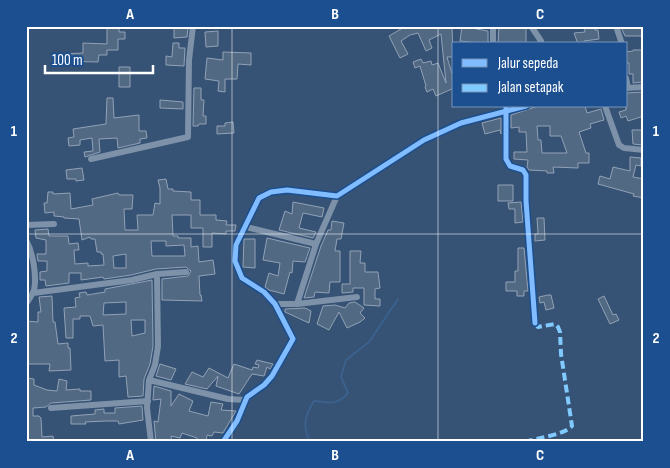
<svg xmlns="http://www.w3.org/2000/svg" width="670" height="468" font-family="'Sofia Sans Condensed',sans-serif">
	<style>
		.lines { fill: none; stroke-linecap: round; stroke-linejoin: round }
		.stream { stroke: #3b618d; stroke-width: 2 }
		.building { fill: #526984; stroke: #92a2b6; fill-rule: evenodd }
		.minor { stroke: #7d92a8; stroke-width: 6 }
		.quiet { stroke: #80caff; stroke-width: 4; stroke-dasharray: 8 4; stroke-linecap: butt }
		.cycleway-casing { stroke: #1b4f8f; stroke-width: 8 }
		.cycleway { stroke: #80bcff; stroke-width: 5 }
		.grid { fill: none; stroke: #fff; stroke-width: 1; stroke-opacity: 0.55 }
		.neatline { fill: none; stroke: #fff; stroke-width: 2 }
		.grid-label { font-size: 16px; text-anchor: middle; font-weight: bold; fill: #fff }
	</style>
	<rect width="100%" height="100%" fill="#365274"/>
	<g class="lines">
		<path class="stream" d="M310 442C302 426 305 415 314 401 329 403 338 405 348 393L341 377 346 360 369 342 398 299"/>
	</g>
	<path class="building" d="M107 26H119V32H125V39H118V50H107V55H99L98 62 62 61V54L83 53V43L107 44Z
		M174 26 188 28 187 37 174 38Z
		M406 26H452L453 57H447L453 77H452L454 88 436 96 433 89 427 92 425 87 426 86 420 66 415 68 413 62 421 59 423 63 431 61 432 65 438 63 446 83 441 34 429 40 432 48 426 51 418 33 410 35 401 41 408 54 400 58 389 36Z
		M462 26 476 27V29L488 31V44L460 41Z
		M499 26H526V43L498 44Z
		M584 26H594L595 30H598L599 39 584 41V44H578L574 33 585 32Z
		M644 26V36H625L621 27Z
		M218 31V46L206 47 205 32Z
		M173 43H179V48H185L184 66 166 65V56L172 57Z
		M633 50H644L643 82 633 83V74H629V63H626V52L633 51Z
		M223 52 251 53V65L238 64 237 79H225V92L218 91 219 81 205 79 207 58 223 60Z
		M119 67H130V87H119Z
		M194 88H201V100H204L203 116H206V124H199L198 126H193Z
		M644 92V116L628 121 626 116 621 118 619 112 626 110V93Z
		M107 98H113L114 118 139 115V131H146L147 138 140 139V143L118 148 117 138 99 139 100 152 85 157 84 152 93 151 92 138 80 140V145L69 146 68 138 74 137 73 129 106 124Z
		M160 100 183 102V109L160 108Z
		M538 106H585L587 113 601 109 604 120 590 124 591 128 579 132 586 153H589V163H578V168L553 167 554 173H547V171L529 170 527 167 528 160 514 159V152H527L526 132H519V127L511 128V115ZM537 126H550V136H561L567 153H542L541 140H538Z
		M501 118V134L500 130 485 134 482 123Z
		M233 122 234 133 217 134V126H225V123Z
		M632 130H643V145L633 144Z
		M630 157 641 158V166L636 165 633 177 644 179V198L633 196 634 194 598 184 600 176 610 179 613 167 630 171Z
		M82 168 84 180 76 181V179H67L66 170Z
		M166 179 168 189H173V191L191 192V200H200V215H216V220L227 221 226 225H236L235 231H226V234L212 233V247H203V228H191V215H172L173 236H178V238H191V247L198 246 199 262 213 260 215 274 199 276 200 295H201L202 301 162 300V279L188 276 191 271 186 267 156 269 131 275 104 279 103 277 81 280V273H69V283L46 286 45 280H40V272L47 271V261H38L37 254H46V240L36 238 35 230 48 229 49 236H68L69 244 78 243 79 250H74L75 264 88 263V266L104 265 103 254H101V252H97L95 239H91L90 237 82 240 79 219 64 218V217L54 216V212L45 213 44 203H47L48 192H53V194L70 193 71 209 93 205 92 199 118 193 119 195H133L132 209H124L125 230H138L137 215H153L155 203 160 204V188L158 180ZM151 241H166V246L184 245 185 256H152ZM126 254V268H114L113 256Z
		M498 185H513V201H498Z
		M293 202 324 208 322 217 303 213 299 228 316 232 313 238 279 230 285 211 292 214Z
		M521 202 523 222 515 223V209H509L508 203Z
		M537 218H544L545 240 535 241V234H538Z
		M332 221 344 223 341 239H337L335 251H340V282H330L329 293 315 292 314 297 304 298 321 246 328 230H331Z
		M267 238 310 248 305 262 293 261 292 273 290 272 284 294 269 290 265 287 269 273 278 276 280 263 263 260Z
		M244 239H255V268L243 267Z
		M518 248H524L528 291H524V296H517V291H506V282H515V271H518Z
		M350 251H361L360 263H365V272H378L380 288 375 289V299H380V306L364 305V288H353V292L342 293V284H350Z
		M152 280 153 346 150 364 144 379 143 396 128 397 126 376 119 377V360L105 361 103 325 93 326 90 316H80V319H73V338H66L64 308 76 307 75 298 80 297 79 293 86 292 87 295 105 292V289ZM126 302V314L103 315 104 303ZM131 320H145V333L132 336Z
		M548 295H551L554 308 546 310 544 302 540 303 539 297Z
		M52 296 53 322H55L58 344 68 343V348H70L71 370 49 371 50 364H26V321L38 322V312H41L39 297Z
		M604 296 613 315 616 314 619 320 610 324 598 299Z
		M355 302 364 308 360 313 365 318 360 322 347 328 339 312 329 330 317 324 323 306 335 305 345 308 349 303Z
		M305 308 311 311 309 323 285 312V309Z
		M257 360 273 364 270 369 267 367 264 376 252 374 239 394 216 386 218 376 207 389 185 384 192 372 203 377 209 368 228 378 234 364 252 370 253 367 258 368 259 365 255 364Z
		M160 364 176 369 171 380 156 376Z
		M26 378 34 379V385L47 390 57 391 59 379 67 381 66 390 80 389V391H91V400L51 403 46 407 33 408V416H39L41 418 42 437 53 436 54 442H27Z
		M154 386 171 391V406L179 394 193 401 189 411 208 416 211 402 223 404 221 410 236 411 223 433 214 432 212 436 207 435 206 442H196L197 438 182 433 180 438 171 436 172 442H156L154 421 158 422 161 399 153 400Z
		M142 406 143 420 119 424 118 421H106L85 422 86 424H71V416L95 414V410L104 409V413H115V408Z"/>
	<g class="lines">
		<path class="minor" d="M493 26V44
			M531 26 541 41
			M617 29 622 44
			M626 78 628 88
			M626 88 644 87
			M506 106V159L510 166 523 170 526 175V201L535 323
			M605 106 619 145 624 148 644 150
			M91 159 188 137 189 60 193 26
			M26 225 54 224
			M246 227 316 244
			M26 240C33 253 37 276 34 290 32 295 29 300 26 304
			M33 293 132 280 157 274 186 272
			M275 304H297L357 297
			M297 304 316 244 337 196
			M149 380 228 399 246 400
			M51 408 148 401
			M151 442 147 408 149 380 155 365 158 346 157 274
			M223 442 237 421 247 397 264 385 272 376 293 339 275 304 264 292 242 278 235 261 236 245 259 198 271 192 287 190 337 196 424 140 461 123 526 106"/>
		<path class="quiet" d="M525 442C537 438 564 435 572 426L561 354 560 332 558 327 555 324 538 327 535 323"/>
		<defs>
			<path id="cycleway" d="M506 106V159L510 166 523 170 526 175V201L535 323
				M223 442 237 421 247 397 264 385 272 376 293 339 275 304 264 292 242 278 235 261 236 245 259 198 271 192 287 190 337 196 424 140 461 123 526 106"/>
		</defs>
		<use href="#cycleway" class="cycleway-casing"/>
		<use href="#cycleway" class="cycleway"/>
	</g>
	<path class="grid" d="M232 26V442M438 26V442M26 234H644"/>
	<rect width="670" height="468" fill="none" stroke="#1b4f8f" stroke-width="55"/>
	<rect x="452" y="42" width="175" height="65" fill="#1b4f8f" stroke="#7695bc"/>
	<rect x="462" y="59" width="25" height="8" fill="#80bcff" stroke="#7695bc"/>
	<text x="498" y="68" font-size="15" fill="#ffffff">Jalur sepeda</text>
	<rect x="462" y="84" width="25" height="8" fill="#80caff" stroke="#7695bc"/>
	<text x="498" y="92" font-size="15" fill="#ffffff">Jalan setapak</text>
	<path d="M45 65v8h108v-8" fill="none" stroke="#ffffff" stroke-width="2.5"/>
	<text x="52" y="65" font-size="15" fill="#ffffff" stroke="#1b4f8f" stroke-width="4" paint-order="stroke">100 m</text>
	<rect x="28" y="28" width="614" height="412" class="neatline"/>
	<g class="grid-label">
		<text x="130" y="19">A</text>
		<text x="335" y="19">B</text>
		<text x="540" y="19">C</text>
		<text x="14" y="136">1</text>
		<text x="656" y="136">1</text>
		<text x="14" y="343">2</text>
		<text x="656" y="343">2</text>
		<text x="130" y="460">A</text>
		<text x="335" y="460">B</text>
		<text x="540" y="460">C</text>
	</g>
</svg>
